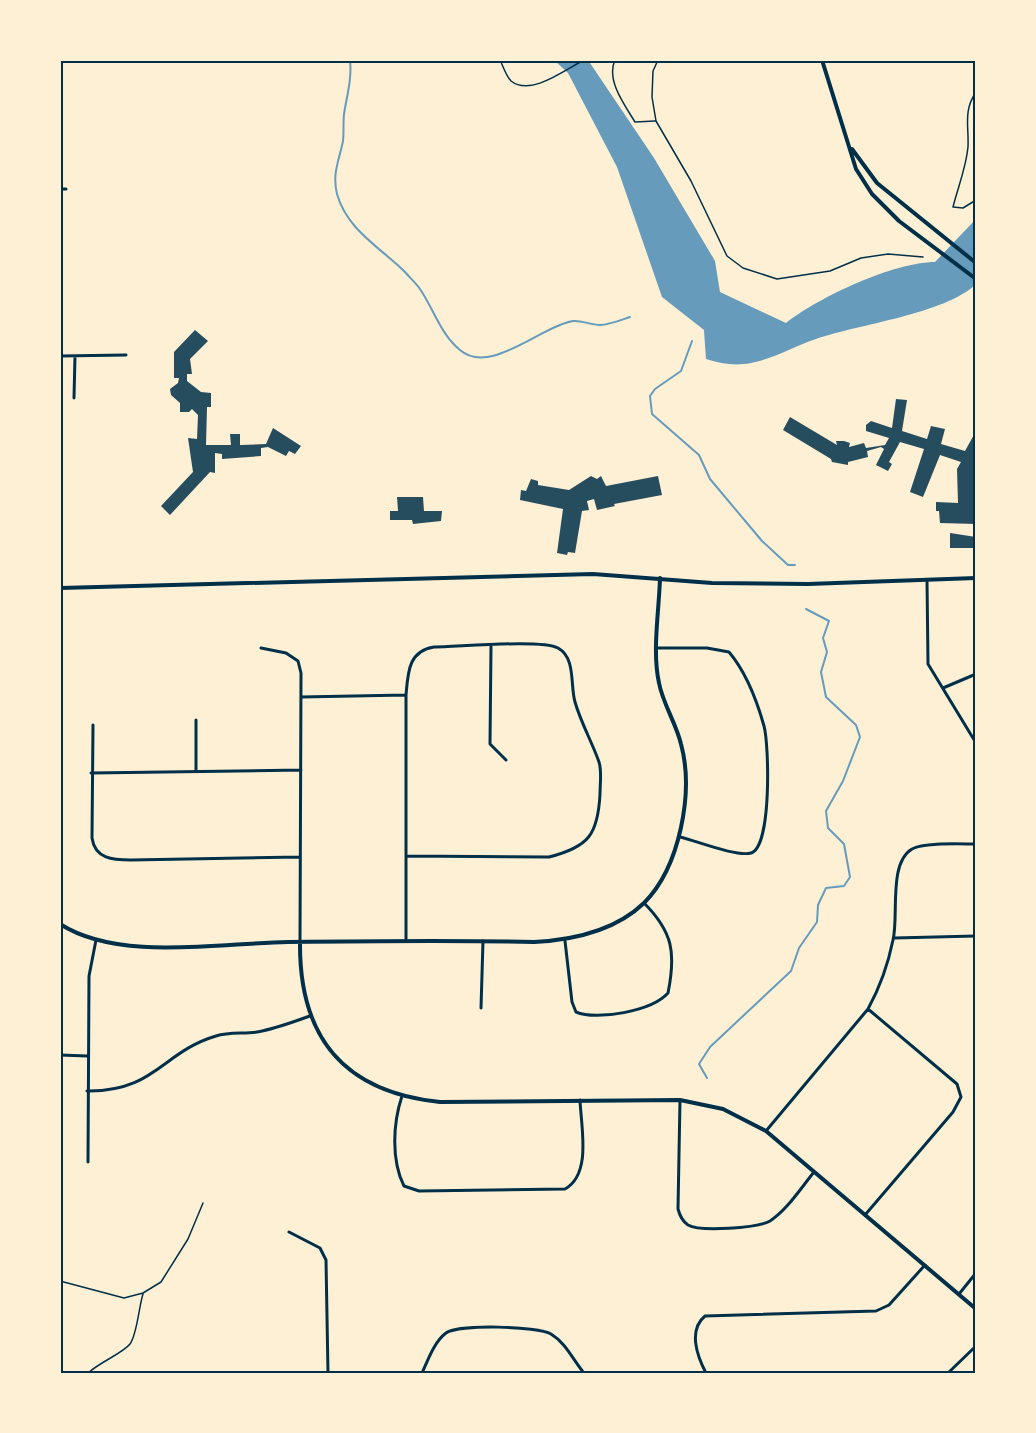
<svg xmlns="http://www.w3.org/2000/svg" width="1036" height="1433" font-family="'Space Grotesk',sans-serif">
	<style>
		.water { fill: #669bbc }
		.lines { fill: none; stroke-linecap: round; stroke-linejoin: round }
		.stream { stroke: #669bbc; stroke-width: 2 }
		.building { fill: #264d5e }
		.path { stroke: #003049; stroke-width: 1.5 }
		.minor { stroke: #003049; stroke-width: 3 }
		.tertiary { stroke: #003049; stroke-width: 4 }
		.secondary { stroke: #003049; stroke-width: 4 }
		.neatline { fill: none; stroke: #003049; stroke-width: 2 }
	</style>
	<rect width="100%" height="100%" fill="#fdf0d5"/>
	<path class="water" d="M554 60H588L654 158 715 261 720 292 786 323C819 297 894 262 935 262L976 219V284C945 314 859 324 816 339 795 346 773 359 751 363 735 366 722 364 706 359L704 330 662 297 617 167 568 73Z"/>
	<g class="lines">
		<path class="stream" d="M350 60C352 79 347 95 344 114 343 123 344 132 343 141 339 161 332 173 337 194 347 230 381 248 405 272 410 278 416 283 420 289 433 308 441 335 460 350 490 376 541 326 573 321 581 320 591 325 600 325 609 325 621 320 630 317
			M692 341 681 371 655 389 650 396 652 414 699 455 710 479 762 541 788 565H795
			M707 1078 699 1064 710 1047 791 971 799 948 817 922 818 905 826 888 844 886 850 877 844 844 828 828 826 811 843 781 860 737 856 725 826 697 821 672 827 652 823 638 829 621 806 609"/>
	</g>
	<path class="building" d="M195 330 208 341 190 359 192 374H187V381L201 392 211 393V407H207L206 445H231L230 434H240V445L266 444 273 428 301 446 295 454 289 451 286 456 268 447 261 448V456L222 459V454L215 453V473L210 472 170 515 161 506 193 472 188 438 197 439 198 415 192 409 189 412H180V403L171 395 170 389 178 383 179 378H174V352Z
		M896 399 907 400 902 431 927 439 931 426 945 429 941 444 965 451 976 431V524L940 523 939 511H936V502L958 503 957 469 961 462 940 455 923 497 910 492 924 449 900 442 889 462 892 464 888 471 876 465 884 449 881 447 867 451 868 457 848 462V465L832 462 831 459 783 430 790 417 837 445 836 441H844L850 443 849 447 864 443 866 448 885 445 889 438 866 431V425L871 421 892 428Z
		M591 476 597 479 601 476 606 486 658 476 662 495 614 504 615 506 597 510 594 499 587 501 589 510 582 511 575 553 568 552 567 555 557 553 563 509 520 500 521 490 526 491 531 479 538 481V485L569 490Z
		M397 497H423L424 511H442L441 521 413 524 412 520H390V511H398Z
		M950 533 976 537V548H950Z"/>
	<g class="lines">
		<path class="path" d="M500 60C503 66 506 76 511 81 531 97 566 69 584 60
			M615 60C606 80 624 104 635 122L655 121
			M658 60 653 71 652 97 656 121 691 181 727 256 743 268 777 279 830 271 861 258 888 254 923 257
			M976 92C963 111 969 126 968 147 966 168 958 187 953 207L963 208 976 200
			M60 1281 124 1298 143 1293 161 1282 188 1239 203 1203
			M88 1373C100 1362 123 1353 130 1344 137 1335 139 1306 143 1294"/>
		<path class="minor" d="M60 189H66
			M60 356 126 355
			M74 398 75 356
			M927 580 928 664 976 743
			M491 646 490 744 506 760
			M261 648 286 653 298 661 301 673 300 942
			M658 648H707L729 652C745 671 757 701 764 726 769 744 772 847 751 853 736 857 697 841 680 837
			M943 688 976 674
			M301 697 406 695
			M93 725 92 838C95 859 113 860 131 860L300 857
			M196 771V720
			M91 773 301 770
			M894 938 976 936
			M406 941V695C408 673 408 651 434 647 457 647 542 639 558 648 576 658 570 685 575 702 581 723 592 742 599 762 602 771 600 784 600 794 598 834 589 847 549 857L406 856
			M565 941 572 1002 576 1012C597 1021 652 1011 668 993 676 953 673 932 644 903
			M481 1008 483 941
			M60 1055 87 1056
			M87 1091C155 1092 162 1052 216 1036 229 1032 244 1034 257 1032 275 1029 293 1022 310 1016
			M402 1096C393 1123 391 1160 404 1186L419 1191 565 1189C592 1174 581 1127 580 1100
			M680 1100 678 1209C680 1216 682 1221 688 1225 700 1232 758 1228 770 1221 787 1210 801 1188 814 1172
			M766 1131 868 1009C880 987 888 965 893 940 899 916 888 863 912 849 924 842 961 844 976 844
			M88 1162 89 976 96 940
			M865 1215 953 1112 961 1097 957 1084 868 1009
			M289 1232 320 1248 326 1260 328 1373
			M959 1294 976 1273
			M422 1373C428 1360 434 1342 446 1333 458 1324 538 1326 551 1334 566 1343 573 1360 584 1373
			M706 1373C697 1356 688 1330 705 1316L876 1311 889 1305 925 1265
			M948 1373 976 1346"/>
		<path class="tertiary" d="M60 924C119 962 219 943 288 942 370 941 452 940 534 942 573 940 615 931 644 903 680 867 694 792 681 744 676 723 663 704 659 683 652 651 659 612 660 578
			M300 942C299 1038 344 1092 440 1102L680 1100 723 1109 766 1131 976 1309"/>
		<path class="secondary" d="M822 60 856 169 872 194 899 221 976 279
			M852 149 877 183 976 263
			M60 588 593 574 712 583 808 584 976 578"/>
	</g>
	<rect width="1036" height="1433" fill="none" stroke="#fdf0d5" stroke-width="123"/>
	<rect x="62" y="62" width="912" height="1310" class="neatline"/>
</svg>
